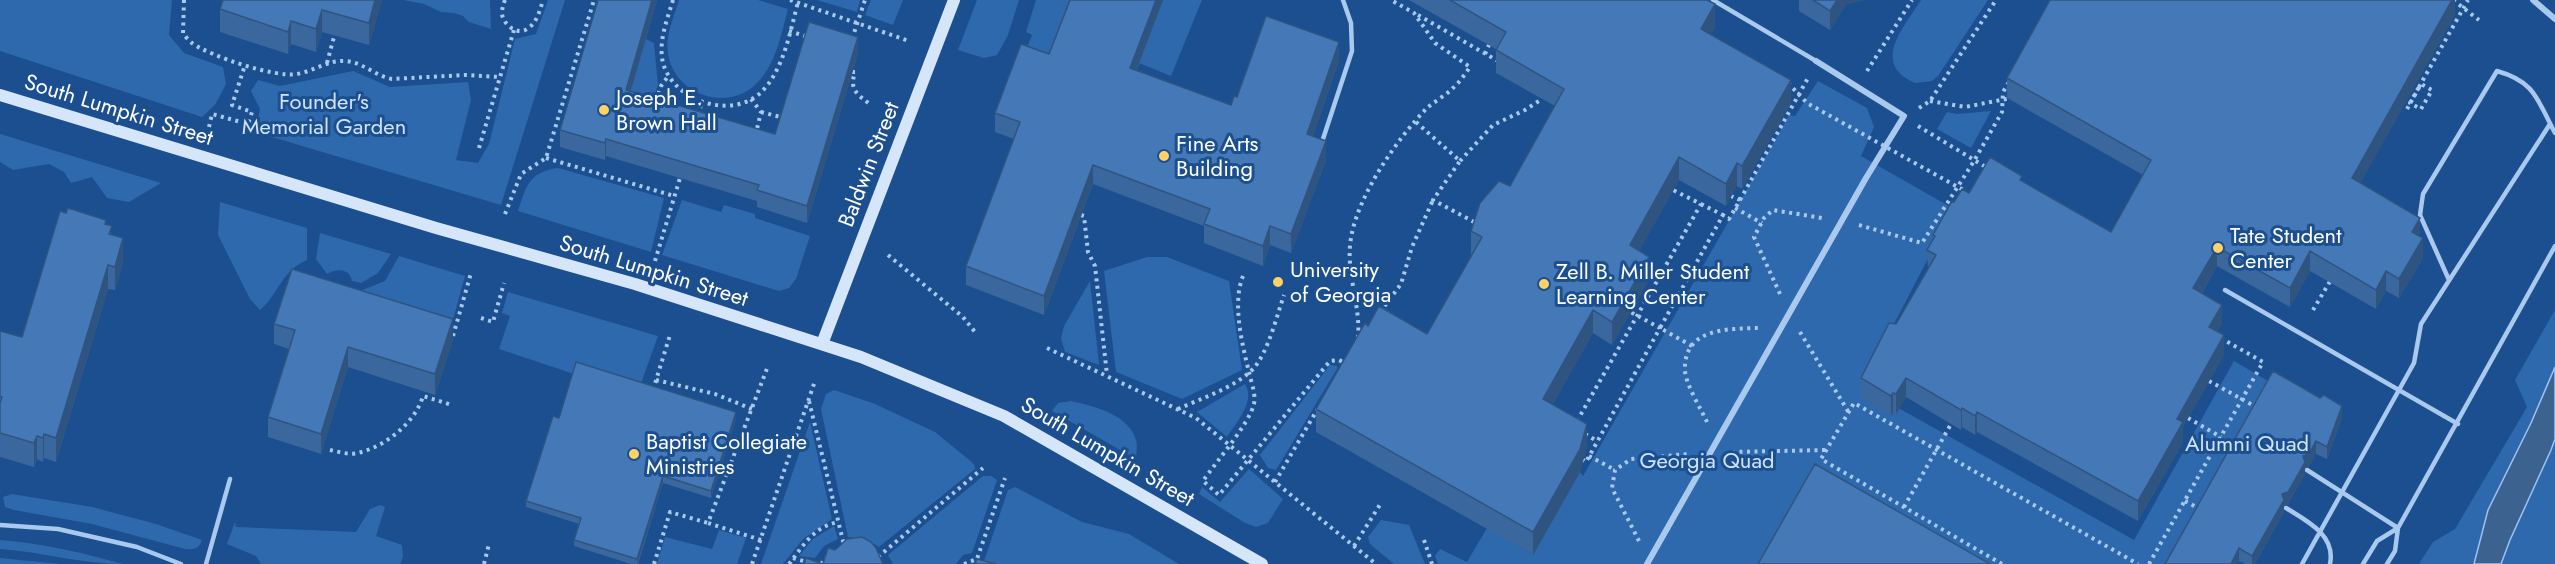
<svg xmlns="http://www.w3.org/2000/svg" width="2555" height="564" font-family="Jost,sans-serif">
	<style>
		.green { fill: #2e69ad }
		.water { fill: #3c6290; stroke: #9cc4f0; stroke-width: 1.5 }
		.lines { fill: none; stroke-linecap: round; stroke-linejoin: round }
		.path { stroke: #a9c9ee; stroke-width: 4; stroke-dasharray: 3 4.5; stroke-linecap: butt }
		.lane { stroke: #a9c9ee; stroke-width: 4.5 }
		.street { stroke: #a9c9ee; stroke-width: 6 }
		.secondary { stroke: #d6e6fa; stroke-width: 12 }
		.path-bridge { stroke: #a9c9ee; stroke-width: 4; stroke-dasharray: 3 4.5; stroke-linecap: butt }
		.wall { fill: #3a679d }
		.shaded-wall { fill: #305480 }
		.building { fill: #4478b7; stroke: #305480; stroke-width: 1.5 }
		.poi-dot { fill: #ffd166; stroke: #1b4f8f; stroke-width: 2 }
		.labels { text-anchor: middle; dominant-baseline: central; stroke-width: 6; stroke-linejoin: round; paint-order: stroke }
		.poi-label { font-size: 22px; fill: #fff; stroke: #1b4f8f; text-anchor: start }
		.park-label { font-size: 22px; fill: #cfe3fa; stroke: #1b4f8f }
		.street-label { font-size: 22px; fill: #fff; stroke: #1b4f8f }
	</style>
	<rect width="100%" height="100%" fill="#1b4f8f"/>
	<path class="green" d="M0 0H172L169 35 184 53 223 67 226 84 215 105 202 117 0 51Z
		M403 0H490L491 29 469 22 463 16 454 13 441 12 424 4Z
		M548 0H565L501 205 255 132 260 109 251 91 258 80 280 86 353 71 390 87 468 82 471 100 456 160 478 163 489 144 515 39 536 34Z
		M679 0H758L788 9C781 35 776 65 756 84 727 113 674 94 668 54 665 35 674 17 679 0Z
		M817 0H860L857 12Z
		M871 0H903L893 25 865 15Z
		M977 0H1019L1008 35 997 55 984 58 958 50Z
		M1036 0H1077L1049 73 1021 63 1032 35 1026 32Z
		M1163 0H1202L1171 76 1139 63Z
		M1921 0H1988L1938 76 1932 81 1915 83C1870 64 1904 27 1921 0Z
		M646 39 654 43 658 85 648 113 626 107Z
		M1818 81 1867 108 1874 127 1861 156 1954 209 1861 387 2134 540 2234 361 2324 414 2237 564H1438L1435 556 1440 549 1467 562 1487 528 1533 555 1580 472 1583 476 1787 119 1789 115 1795 116Z
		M1991 111 1971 148 1937 129 1947 112 1957 114Z
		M0 134 161 183 129 202 107 198 92 177 71 183 64 172 49 164 13 170 0 162Z
		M558 168 664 198 651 252 518 211C526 186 529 172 558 168Z
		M682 200 721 212 724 205 755 214V218L810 236 796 279 789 288 779 291 662 255Z
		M220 202 307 228V260C281 271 279 294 260 310L250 299 218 235Z
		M320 233 391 254 378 273 361 283 352 281C350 268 336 268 327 274L316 259Z
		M399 256 465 276 448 338 360 291 385 281Z
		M1147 257H1167L1229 281 1242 370 1182 399 1116 372 1104 271Z
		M1090 281 1099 365 1065 352 1061 338 1064 326Z
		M508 292 658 336 639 389 574 374 499 349 510 316 502 313Z
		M2555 310V564H2419L2433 542 2455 529 2527 407 2515 380Z
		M1330 365 1337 366V369L1276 470 1268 468 1260 455Z
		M1245 384C1256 401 1236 423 1227 437L1197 412Z
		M834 390 875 404 935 432 974 464 975 469 879 547 868 540 848 537 821 409 826 394Z
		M1071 401C1093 406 1129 414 1136 440 1138 445 1136 454 1136 459L1052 411 1058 403Z
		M810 422 832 519 803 539 783 564H761Z
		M1249 469 1283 499 1268 523 1256 527 1245 523 1199 494 1202 487 1220 502Z
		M983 476H991L997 480 972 553 963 555 956 564H893L888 555Z
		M1015 487 1082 522 1129 534 1179 564H983L1008 490Z
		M12 494 92 507 156 524 202 540C199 549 193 550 185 549L92 524 14 510 5 507 3 497Z
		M380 505 385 507 376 536 402 545 403 557 400 564H261L256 556 227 544 235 522 236 527 356 532 370 509Z
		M1381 520 1409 525 1425 564H1394L1370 544 1368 537Z
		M834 526 838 539 824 546 815 558 799 556 813 539Z
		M719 530 746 538 737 564H657L665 537 712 549Z
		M0 540C41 543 83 553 123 564 81 564 42 552 0 549Z
		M0 558 60 564H0Z"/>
	<path class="water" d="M2555 367V439L2551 450 2510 540 2501 564H2474L2488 510 2531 423Z"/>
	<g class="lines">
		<path class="path" d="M184 0 183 33C185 36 189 41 192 43 210 56 275 78 297 74 314 71 328 60 345 61 363 62 375 76 392 79L465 75 500 77
			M505 0C503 5 502 9 502 14 503 24 517 36 527 29 537 23 540 10 543 0
			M673 0C667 20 658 42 663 63 673 100 728 119 758 95 783 74 790 32 798 2
			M790 0 909 41
			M2453 0 2479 20
			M1418 15 1498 61
			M789 31 808 37
			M852 39 865 0
			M1485 54 1489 45
			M327 63 335 33
			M1867 71 1912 0
			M852 72H855C849 90 857 94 871 105
			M751 99 761 112 756 133
			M656 101 661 86 669 75
			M1930 101 1965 107 2011 98
			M1919 108 1930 101 1996 0
			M2407 109 2421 84 2432 90 2421 109 2410 103 2419 87
			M761 112 784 118
			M698 115 702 102
			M1416 122 1460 161 1433 200 1476 223
			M1918 126 1989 169
			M209 127 212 114 248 124 252 112 232 105 245 65
			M479 148 514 30
			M546 158 674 196
			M1460 161 1493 125 1525 110 1542 99
			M1740 200 1808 78
			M1701 204 1723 215
			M1735 208 1762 223
			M505 214 521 174 546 158 594 0
			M1081 215 1084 216 1088 252 1095 266 1107 375
			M1859 225 1922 243 1974 161 2002 112 2003 92 2009 82
			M888 255 963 317 975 332
			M655 261 680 178
			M1243 276C1232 303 1242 344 1249 372 1251 382 1256 393 1254 404 1249 424 1216 462 1203 481L1219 495 1330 361 1339 360 1345 363
			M1780 294 1754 237 1764 218 1773 210 1822 218
			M2313 310 2332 278
			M1380 312 1401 284 1412 247 1433 200
			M481 318 493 322 504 283
			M1800 332 1849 413
			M453 336 471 273
			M1358 338C1361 305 1345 271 1351 238 1358 195 1397 139 1427 108 1435 101 1445 96 1453 88 1459 83 1465 74 1470 67L1435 43 1414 13 1391 0
			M1692 346 1660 328 1723 215 1729 219 1740 200 1731 196
			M1047 348 1196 418 1376 564
			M656 380 715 394 752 409
			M2209 381 2258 408
			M653 390 670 335
			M809 401 844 545
			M1178 409C1202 398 1234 388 1253 369 1268 353 1277 315 1284 295
			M2188 418 2221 437
			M1577 421 1701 204 1673 190
			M1707 422C1701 409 1686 385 1685 371 1683 327 1729 329 1759 328
			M1585 434 1597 441
			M330 450C339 452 349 455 358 453 386 446 415 423 423 396L452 405
			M1732 452 1827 450
			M1589 456 1615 470
			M1582 459 1586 462 1660 328 1627 310
			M1275 482 1317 410
			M2185 501 2200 509
			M1904 507 1951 424
			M761 540 708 523 768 366
			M1424 540 1432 564
			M1639 541 1612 488 1615 470 1631 459 1689 454
			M1354 546 1381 503
			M878 557 983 468
			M793 558 814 564
			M484 564 489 544
			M654 564 670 512 708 523
			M752 564 815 381
			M789 564C803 546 814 526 839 522
			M821 564 827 557
			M964 564 977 559 1005 478
			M2002 564 1821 459 1854 403 2138 564
			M2149 564 2263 362 2219 337"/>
		<path class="lane" d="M1713 0 1816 61
			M1322 142 1352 51 1351 23 1343 0
			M2449 280 2420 215 2423 194 2497 71C2536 82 2537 100 2555 133
			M2225 290 2458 424
			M2307 470 2398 528 2395 551 2387 564
			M2286 508C2307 521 2336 535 2330 564
			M0 525 58 529 137 547 181 564
			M206 564 230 479
			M2302 564 2414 363 2421 324 2550 124
			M2363 564 2377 541 2398 528 2555 246"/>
		<path class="street" d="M2533 0 2555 19
			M1647 564 1866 178 1904 116 1816 61"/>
		<path class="secondary" d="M0 95 436 228 635 284 861 357 1004 416 1262 564
			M822 344 954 0"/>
		<path class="path-bridge" d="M1788 83 1807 103 1965 191
			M2419 87 2468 0"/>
	</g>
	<path class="wall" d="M223 0H382L369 45 322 32 316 52 291 44 288 54 220 32V9Z
		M598 0H657L631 91 775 134 858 54 807 223 757 207V201L606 156 605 160 560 147V130Z
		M1070 0H1163L1137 70 1231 105 1237 97 1339 61 1313 136 1326 160 1291 253 1270 245 1263 266 1204 243V226L1093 184 1044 315 966 285V266L1014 139 995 132V113L1049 54Z
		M1409 0H1707L1715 27 1710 34 1791 103 1742 189 1737 186 1726 206 1679 180 1639 251 1649 280 1612 345 1593 333 1553 404 1587 447 1580 472 1533 555 1316 432V409L1368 326 1427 334 1472 255 1471 254V231L1510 186 1555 106 1496 73V49Z
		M1799 0H1864L1846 4 1830 30 1799 11Z
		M2455 0V15L2360 183 2420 237 2423 258 2399 298 2386 291 2376 309 2310 271 2290 307 2217 266 2202 293 2222 324 2217 332 2224 355 2183 427V442L2138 521 1977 432 1975 435 1962 427 1961 430 1906 397 1896 414 1893 412 1891 416 1861 398V378L1896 324 1928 270 1927 250 1933 241V235L1954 202 1969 193 2022 181 2111 232 2143 175 2007 98V78Z
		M106 224 112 235 123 262 115 290 108 289 56 462 44 458 43 462 37 459 34 467 0 457V331L22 337Z
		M274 324 453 340 435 395 348 367 321 454 268 437V417L289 349 274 344Z
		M559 418 736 419 711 498 663 483 638 564H631L574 546V540L579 524 526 507V501Z
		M2342 418 2327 459 2316 454 2309 466 2305 468V474L2288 504 2284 506V512L2255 564H2245L2239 561 2165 564Z"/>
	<path class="shaded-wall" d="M375 0H382L369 45V23Z
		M652 0H657L626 107V90Z
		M1156 0H1163L1130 87V68Z
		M1837 0H1864L1846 4 1830 30V11Z
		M2452 0H2455V15L2352 198V178Z
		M1715 4V27L1701 52V29Z
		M322 10V32L316 52V29Z
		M291 21V44L288 54V32Z
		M858 37V54L807 223V206Z
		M1339 42V61L1307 153V134Z
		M1791 80V103L1742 189V166Z
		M606 139V156L605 160V143Z
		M1326 141V160L1291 253V234Z
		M1679 157V180L1630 268V245Z
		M1737 163V186L1726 206V184Z
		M1093 165V184L1044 315V296Z
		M2420 218V237L2412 232Z
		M1270 226V245L1263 266V246Z
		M123 238V262L115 290V267Z
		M2423 238V258L2399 298V279Z
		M2217 247V266L2193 308V288Z
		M2310 251V271L2290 307V288Z
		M1649 257V280L1612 345V322Z
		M108 265V289L56 462V438Z
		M2386 271V291L2376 309V290Z
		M2222 305V324L2209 347V327Z
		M1593 310V333L1543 422V399Z
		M453 319V340L435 395V374Z
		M2224 335V355L2183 427V442L2138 521V501L2177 419Z
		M348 347V367L321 454V434Z
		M1906 378V397L1896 414V394Z
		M1893 393V412L1891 416V396Z
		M2342 406V418L2327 459V447Z
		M1962 408V427L1961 430V410Z
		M736 412V419L711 498V491Z
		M1977 412V432L1975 435V416Z
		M1587 424V447L1580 472 1533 555V532Z
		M44 434V458L43 462V438Z
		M37 436V459L34 467V443Z
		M2316 441V454L2309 466 2305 468V474L2288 504 2284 506V512L2255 564H2252V556L2282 494 2303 456Z
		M663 476V483L637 564V559Z
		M2239 548V561L2238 564H2231Z"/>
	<path class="building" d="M223 0H375L369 23 322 10 316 29 291 21 288 32 220 9Z
		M598 0H652L626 90 775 134 809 22 858 37 807 206 757 190 759 185 606 139 605 143 560 130Z
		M1070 0H1156L1130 68 1231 105 1234 96 1237 97 1266 16 1339 42 1307 134 1326 141 1291 234 1270 226 1263 246 1204 224 1210 209 1093 165 1044 296 966 266 1020 122 995 113 1021 44 1049 54Z
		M1450 0H1707L1715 4 1701 29 1791 80 1742 166 1737 163 1726 184 1679 157 1630 245 1649 257 1612 322 1593 310 1543 399 1587 424 1580 449 1533 532 1316 409 1365 323 1368 326 1379 306 1427 334 1482 237 1471 231 1480 203 1499 181 1510 186 1564 89 1496 50 1506 32Z
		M1813 0H1837L1830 11Z
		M2050 0H2452L2352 178 2420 218 2412 232 2423 238 2399 279 2386 271 2376 290 2310 251 2290 288 2217 247 2193 288 2222 305 2209 327 2224 335 2177 419 2183 422 2138 501 1977 412 1975 416 1962 408 1961 410 1906 378 1896 394 1893 393 1891 396 1861 378 1889 323 1896 324 1936 255 1927 250 1935 236 1933 235 1952 201 1954 202 1962 189 1969 193 1990 157 2022 176 2020 180 2111 232 2151 160 2007 78Z
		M68 208 106 220 105 224 112 226 109 234 123 238 115 267 108 265 56 438 44 434 43 438 37 436 34 443 0 433V403L2 397H0V331L22 337 60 211 66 213Z
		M292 269 453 319 435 374 348 347 321 434 268 417 295 330 274 324Z
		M576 362 736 412 711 491 663 476 637 559 574 540 581 518 526 501 553 416 559 418Z
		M2273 371 2320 398 2324 395 2342 406 2327 447 2316 441 2309 454 2303 456 2305 462 2288 492 2282 494 2284 500 2252 556 2239 548 2231 564H2165Z
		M1815 464 1990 564H1758Z
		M862 537 871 542 876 548 883 564H804L806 558 823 564 828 548 835 550 847 539Z
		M977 559 996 564H975Z"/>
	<g class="poi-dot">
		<circle cx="604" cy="110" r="6"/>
		<circle cx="1164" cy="156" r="6"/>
		<circle cx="2218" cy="248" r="6"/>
		<circle cx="1278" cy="282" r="6"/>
		<circle cx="1544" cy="284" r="6"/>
		<circle cx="634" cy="454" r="6"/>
	</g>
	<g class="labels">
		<g class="poi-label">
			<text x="616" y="97">Joseph E.<tspan x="616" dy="25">Brown Hall</tspan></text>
			<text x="1176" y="143">Fine Arts<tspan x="1176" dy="25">Building</tspan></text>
			<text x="2230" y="235">Tate Student<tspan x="2230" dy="25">Center</tspan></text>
			<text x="1290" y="269">University<tspan x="1290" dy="25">of Georgia</tspan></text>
			<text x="1556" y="271">Zell B. Miller Student<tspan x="1556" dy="25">Learning Center</tspan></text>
			<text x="646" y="441">Baptist Collegiate<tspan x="646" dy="25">Ministries</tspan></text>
		</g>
		<g class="park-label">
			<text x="324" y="101">Founder's<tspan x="324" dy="25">Memorial Garden</tspan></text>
			<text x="2247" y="443">Alumni Quad</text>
			<text x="1707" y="460">Georgia Quad</text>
		</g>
		<g class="street-label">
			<text transform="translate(119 109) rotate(17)">South Lumpkin Street</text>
			<text transform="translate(868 164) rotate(-69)">Baldwin Street</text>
			<text transform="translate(654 270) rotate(17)">South Lumpkin Street</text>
			<text transform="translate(1108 451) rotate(30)">South Lumpkin Street</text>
		</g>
	</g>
</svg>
